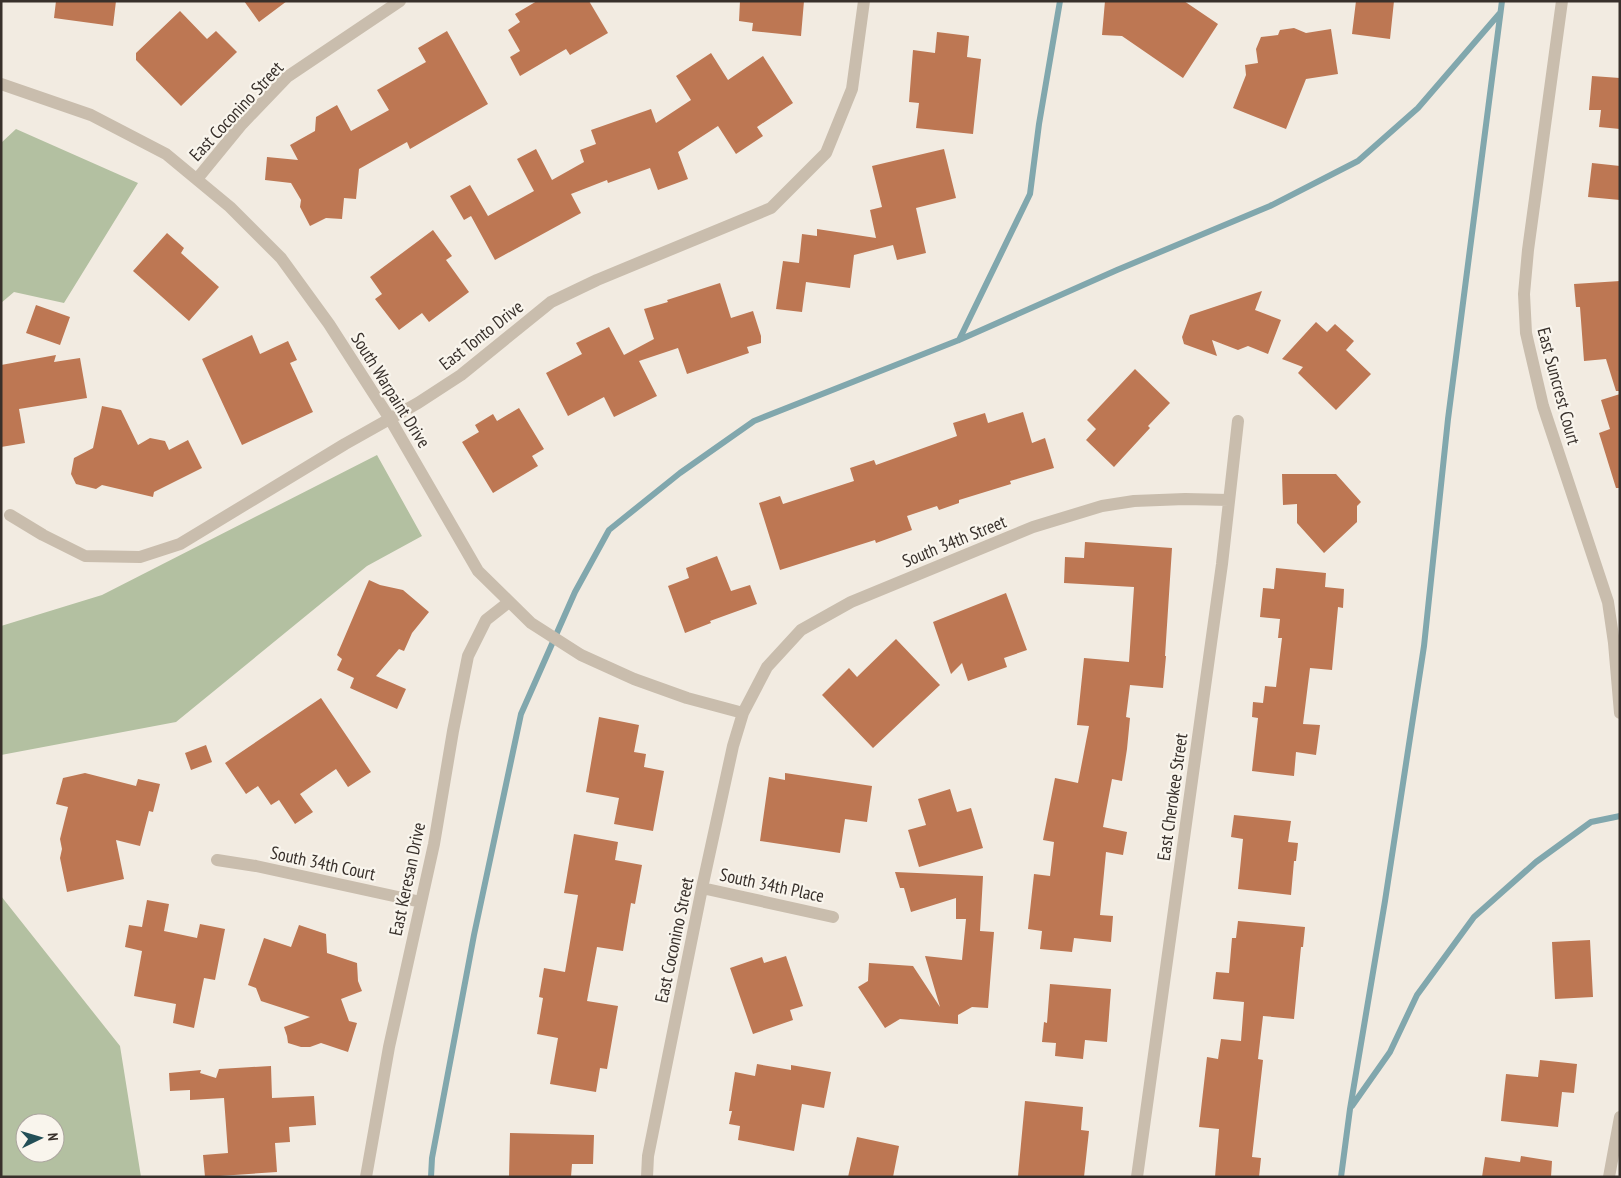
<svg xmlns="http://www.w3.org/2000/svg" width="1621" height="1178" font-family="'PT Sans Narrow',sans-serif">
	<style>
		.green { fill: #b3c0a1; fill-rule: evenodd }
		.lines { fill: none; stroke-linecap: round; stroke-linejoin: round }
		.stream { stroke: #81a7ad; stroke-width: 6 }
		.building { fill: #bd7753 }
		.minor { stroke: #c9bdad; stroke-width: 12 }
		.labels { text-anchor: middle; dominant-baseline: central; stroke-width: 4.5; stroke-linejoin: round; paint-order: stroke }
		.street-label { font-size: 18px; fill: #38302b; stroke: #f9f5ed }
	</style>
	<rect width="100%" height="100%" fill="#f2ebe1"/>
	<path class="green" d="M16 129 138 183 64 303 14 292 1 303V143Z
		M377 455 422 536 367 566 176 722 1 755V626L102 595Z
		M1 896 120 1046 141 1177H1ZM25 1123H55V1153H25Z"/>
	<g class="lines">
		<path class="stream" d="M959 340 1030 194 1039 124 1060 1
			M1352 1106 1390 1052 1417 995 1474 917 1536 862 1591 822 1620 816
			M431 1177 432 1158 474 935 521 714 575 592 609 530 680 473 754 421 959 340 1117 270 1270 206 1358 161 1418 108 1500 13
			M1341 1177 1350 1109 1385 901 1424 646 1448 419 1502 1"/>
	</g>
	<path class="building" d="M56 1H116L113 26 54 18Z
		M244 1H287L259 22Z
		M537 1H589L608 33 570 55 566 49 520 76 510 57 520 51 508 30 520 22 515 14Z
		M740 1H804L801 36 752 31 753 23 739 21Z
		M1105 1H1184L1218 24 1183 78 1122 36 1102 35Z
		M1356 1H1394L1390 39 1352 34Z
		M180 11 207 39 216 31 237 52 181 106 136 60V53Z
		M1294 28 1306 33 1331 29 1338 74 1306 79 1286 129 1233 108 1246 75 1245 65 1258 63 1256 49 1261 37 1278 35 1280 30Z
		M447 31 488 104 410 149 407 142 359 169 356 199 344 198 342 219 326 218 310 226 300 207 301 200 291 183 265 180 267 157 298 160 290 145 315 131 316 117 337 105 351 131 389 110 377 90 426 62 418 48Z
		M937 32 969 36 967 57 981 59 973 134 916 128 919 103 909 102 913 50 935 53Z
		M711 53 728 80 763 56 793 103 757 127 763 136 736 154 718 126 678 152 688 179 658 190 650 168 608 183 607 180 571 194 581 213 495 260 471 216 464 220 450 196 470 185 488 216 534 191 517 159 536 149 552 180 584 162 580 150 596 144 591 130 651 109 656 123 691 100 676 76Z
		M1592 76 1620 78V129L1599 127 1601 110H1589Z
		M944 149 956 198 916 208 926 253 897 260 893 245 854 255 850 288 806 282 802 312 776 309 783 261 799 263 802 234 817 236V229L876 238 870 210 882 207 872 166Z
		M1592 163 1620 166V200L1588 197Z
		M433 230 452 256 446 260 469 292 429 322 422 313 399 330 375 299 382 294 370 277Z
		M167 233 184 248 181 253 219 287 189 321 133 271Z
		M1620 281V391H1616L1606 359 1584 361 1580 307H1576L1574 284Z
		M720 283 731 318 753 311 761 336V343L747 347 749 353 687 374 678 348 639 361 657 396 614 417 604 397 568 416 546 373 582 354 576 343 609 327 624 355 654 339 644 309 668 302 667 300Z
		M1262 291 1255 310 1281 320 1268 354 1248 346 1238 350 1212 340 1217 356 1184 344 1182 337 1190 315Z
		M36 305 70 317 60 345 26 333Z
		M1316 322 1327 332 1335 324 1354 341 1346 350 1371 374 1336 410 1298 373 1303 367 1282 359Z
		M252 335 260 354 288 341 297 360 290 363 313 412 242 445 202 359Z
		M56 355 54 362 80 358 87 398 19 409 25 443 1 447V365Z
		M1135 369 1170 403 1148 426 1150 428 1114 467 1086 440 1096 429 1087 420Z
		M1620 394V488H1616L1599 433 1610 429 1601 400Z
		M102 406 121 410 138 445 150 438 165 441 169 450 188 440 202 468 154 492 153 497 102 485 96 489 76 484 71 474 74 458 93 448Z
		M519 408 544 449 532 456 538 466 493 493 462 442 479 432 475 425 493 414 497 421Z
		M1023 412 1032 443 1045 438 1054 468 1010 481 1011 484 959 500V503L939 510 937 506 907 516 912 530 876 543 875 540 780 570 759 503 780 496 783 504 854 481 850 468 874 460 876 465 957 436 953 423 985 413 988 423Z
		M1282 474H1336L1361 502 1357 506V522L1324 553 1297 523V504L1283 505Z
		M1085 542 1172 548 1165 656H1166L1163 688 1130 685 1126 717 1130 718 1127 749 1122 781 1112 779 1103 827 1127 832 1123 855 1106 852 1100 915 1113 916 1111 942 1074 938 1072 952 1040 949 1042 931 1028 929 1034 874 1050 876 1054 842 1043 840 1055 778 1078 783 1089 726 1077 725 1084 658 1129 662 1134 587 1064 583 1065 557 1084 558Z
		M717 556 731 591 750 585 757 604 710 621 711 623 685 633 668 586 689 578 686 568Z
		M1276 568 1326 573 1325 587 1344 589 1343 608 1338 607 1332 670 1310 668 1303 724 1320 725 1316 755 1296 752 1294 776 1252 771 1258 718 1252 717 1253 702 1263 703 1265 686 1276 687 1282 638H1278L1280 619 1260 617 1263 588 1274 589Z
		M369 580 380 585 403 590 429 612 412 633 404 651 399 649 376 676 406 689 397 709 350 688 354 678 337 670 342 659 337 655Z
		M1006 593 1027 650 1004 658 1007 667 968 681 962 663 951 674 933 622Z
		M896 639 940 685 873 748 822 695 849 668 857 677Z
		M321 698 371 772 348 787 336 769 300 794 313 812 295 824 279 800 271 805 258 786 246 794 225 763Z
		M599 717 639 725 634 752 646 754 644 767 664 771 653 831 614 824 619 798 586 792Z
		M206 745 212 762 191 770 185 753Z
		M85 773 136 786 138 779 160 784 153 812 149 811 140 846 116 840 124 879 67 892 60 858 62 849 60 839 68 807 56 804 63 778Z
		M785 773 872 786 867 822 845 819 840 853 760 841 769 777 785 780Z
		M950 789 957 812 971 808 983 848 919 867 908 830 926 825 918 799Z
		M1234 815 1291 821 1288 842 1298 843 1296 861H1294L1291 895 1238 889 1243 839 1231 837Z
		M574 834 618 842 615 860 642 865 635 904 631 903 623 951 597 947 587 1001 618 1006 607 1069 600 1068 596 1092 550 1084 558 1038 537 1034 543 998 539 997 544 968 565 972 578 895 564 893Z
		M895 872 983 876 980 931 994 932 988 1008 972 1007 958 1015V1024L900 1019 885 1028 858 987 868 981 869 963 913 966 940 1007 925 956 962 960 966 919H956V898L911 912 904 888H900Z
		M147 900 169 904 164 931 197 938 200 924 225 929 215 980 204 978 194 1028 173 1023 176 1004 134 996 142 951 125 947 129 925 142 927Z
		M1238 921 1305 927 1303 947H1301L1294 1019 1263 1016 1258 1059 1263 1060 1252 1157 1261 1158 1259 1177H1215L1219 1129 1199 1127 1207 1057 1218 1059 1221 1039 1241 1041 1244 1002 1213 999 1216 972 1229 973 1232 938H1236Z
		M299 925 326 934 327 953 357 963 358 981 362 991 341 999 349 1021 357 1023 348 1052 321 1043 310 1047H301L288 1043 287 1036 284 1027 310 1017 261 1001 256 988 248 985 264 938 291 947Z
		M1590 940 1593 997 1555 999 1552 942Z
		M786 956 803 1006 790 1010 793 1020 753 1034 730 968 762 957 764 963Z
		M1050 984 1111 989 1107 1042 1085 1040 1083 1059 1055 1056 1056 1043 1042 1042 1044 1022 1047 1023Z
		M1540 1060 1577 1064 1574 1093 1562 1092 1558 1127 1501 1121 1506 1074 1538 1077Z
		M757 1064 791 1070V1065L831 1072 824 1108 802 1104 794 1151 738 1140 740 1126 729 1124 732 1111H729L735 1072 755 1076Z
		M271 1066 272 1098 314 1096 316 1125 289 1127 290 1142 275 1143 277 1172 205 1177 203 1155 228 1153 224 1098 190 1100V1090L170 1091 169 1073 201 1070 200 1073 216 1078 219 1069Z
		M1025 1101 1083 1107 1081 1130 1089 1131 1084 1177 1018 1176Z
		M510 1133 594 1135 593 1164H572L571 1177H509Z
		M857 1137 899 1146 893 1177H848Z
		M1521 1156 1552 1161 1551 1177H1482L1485 1157 1520 1162Z"/>
	<g class="lines">
		<path class="minor" d="M1562 1 1528 250 1524 294 1526 333 1543 406 1608 602 1614 643 1620 713
			M1 84 91 115 166 154 230 207 281 258 329 324 390 419 478 571 531 623 581 655 634 679 687 698 743 713
			M197 179 242 124 287 77 400 1
			M10 515 43 535 85 556 140 557 180 544 345 444 418 403 461 375 551 302 597 280 771 208 826 153 852 89 864 1
			M217 860 256 866 421 902
			M702 888 833 917
			M366 1177 389 1047 434 844 453 731 468 656 486 620 509 602
			M647 1177 648 1156 702 888 733 746 743 713 767 667 801 630 851 602 1033 527 1102 506 1134 501 1185 499 1229 500
			M1137 1177 1222 564 1238 421
			M1609 1177 1620 1117"/>
	</g>
	<g class="labels">
		<g class="street-label">
			<text transform="translate(236 111) rotate(-47)">East Coconino Street</text>
			<text transform="translate(481 335) rotate(-38)">East Tonto Drive</text>
			<text transform="translate(1559 386) rotate(75)">East Suncrest Court</text>
			<text transform="translate(391 390) rotate(58)">South Warpaint Drive</text>
			<text transform="translate(954 541) rotate(-22)">South 34th Street</text>
			<text transform="translate(1172 797) rotate(-82)">East Cherokee Street</text>
			<text transform="translate(323 863) rotate(12)">South 34th Court</text>
			<text transform="translate(407 879) rotate(-78)">East Keresan Drive</text>
			<text transform="translate(772 885) rotate(12)">South 34th Place</text>
			<text transform="translate(674 940) rotate(-78)">East Coconino Street</text>
		</g>
	</g>
	<rect width="1621" height="1178" fill="none" stroke="#38302b" stroke-width="5"/>
	<g transform="translate(40 1138) rotate(85)"><circle r="24" fill="#f9f5ed" stroke="#aca69f"/>
	<path d="M0-4L9 19L0 12L-9 19Z" fill="#234f57"/>
	<text y="-8" font-size="14" font-weight="bold" text-anchor="middle" fill="#38302b">N</text>
	</g>
</svg>
